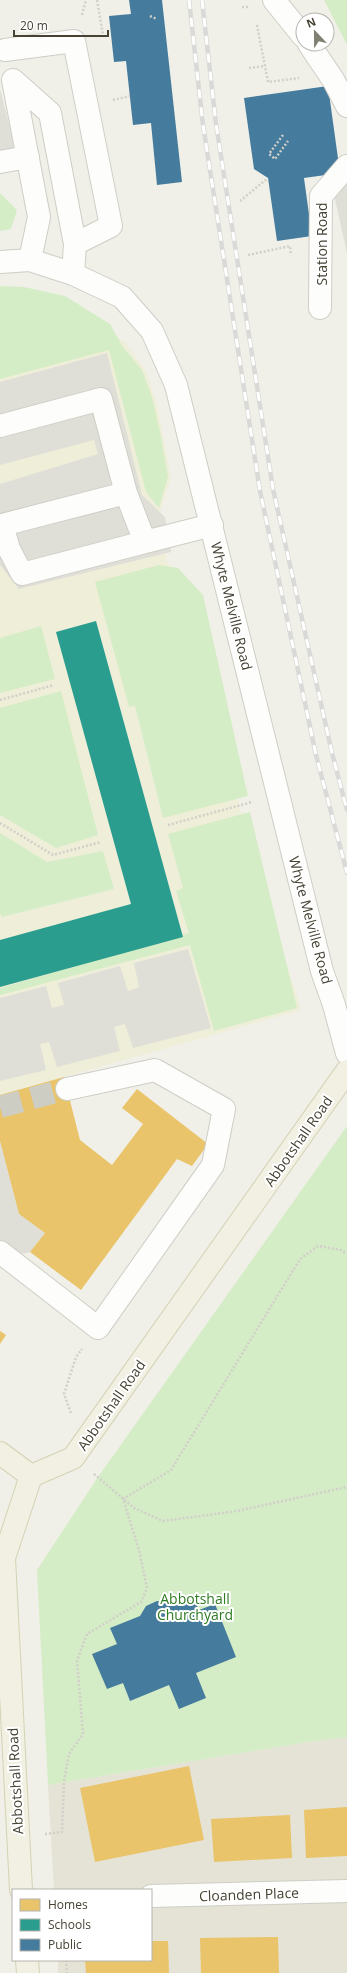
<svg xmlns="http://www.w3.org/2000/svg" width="347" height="1973" font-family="'Open Sans',sans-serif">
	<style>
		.residential { fill: #e5e3d5 }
		.education { fill: #efeed9 }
		.green { fill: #d5edc6 }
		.parking { fill: #dfdfd8 }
		.homes { fill: #e9c46a }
		.schools { fill: #2a9d8f }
		.public { fill: #457b9d }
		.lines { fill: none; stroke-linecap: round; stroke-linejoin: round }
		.minor-tunnel { stroke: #cecdc4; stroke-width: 22; stroke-dasharray: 22 11; stroke-linecap: butt }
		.minor-casing { stroke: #cecec6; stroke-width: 24 }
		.major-casing { stroke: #d4d2b4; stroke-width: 24 }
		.path { stroke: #d1cfc9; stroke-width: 2.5; stroke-dasharray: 2 2; stroke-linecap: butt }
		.minor { stroke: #fdfdfc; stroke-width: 22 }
		.major { stroke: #f1f0e2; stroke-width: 22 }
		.rail-casing { stroke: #d9d9d8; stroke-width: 4.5 }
		.rail { stroke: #fff; stroke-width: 3; stroke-dasharray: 9; stroke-linecap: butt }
		.labels { text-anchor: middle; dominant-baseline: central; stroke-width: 4; stroke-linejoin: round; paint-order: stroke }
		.street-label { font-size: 14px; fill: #464334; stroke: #fff }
		.park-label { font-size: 14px; fill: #307c23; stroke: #fff }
	</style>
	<rect width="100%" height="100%" fill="#f0f0e8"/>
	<path class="residential" d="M347 1737V1973H58V1960H151V1890H54L48 1785 314 1741Z"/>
	<path class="education" d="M0 293 83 319 125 342 147 373 157 404 171 477 157 522 167 562 190 593 242 818 301 1010 0 1095Z"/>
	<path class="green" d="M324 0H347V45Z
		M0 193 17 210 11 229 0 231Z
		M0 286 24 287 65 296 110 324 123 347 142 370 152 397 161 436 168 477 159 508 146 492 109 350 0 379Z
		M159 565 178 568 203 595 248 796 163 818 135 706 129 707 95 582Z
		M41 626 55 679 0 693V638Z
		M61 691 98 835 56 848 0 815V708Z
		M250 812 297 1008 214 1031 190 945 0 995V988L189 933 176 891 183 888 168 834Z
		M0 833 47 862 103 851 114 889 2 917 0 913Z
		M347 1126V1737L314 1741 48 1785 37 1570 98 1477Z"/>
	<path class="parking" d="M0 89 16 151 0 155Z
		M347 183V253L334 195Z
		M107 353 142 495 165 517 171 552 19 589 0 565V484L98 454 94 440 0 465V382Z
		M188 949 211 1028 133 1048 125 1024 114 1027 120 1051 57 1067 49 1042 40 1044 46 1070 0 1081V998L46 986 52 1008 64 1005 58 983 120 966 128 991 139 987 134 963Z
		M0 1141 19 1214 45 1233 30 1252 0 1259Z"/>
	<path class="homes" d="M64 1077 80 1140 112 1165 143 1124 122 1108 137 1089 208 1144 192 1166 177 1159 81 1290 30 1252 45 1233 19 1214 0 1141V1095Z
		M0 1331 6 1335 0 1344Z
		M189 1766 204 1840 95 1862 80 1788Z
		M347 1807V1856L306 1858 304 1810Z
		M290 1815 292 1858 214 1862 211 1819Z
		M278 1937 279 1973H201L200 1938Z
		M151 1941H168L169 1973H86L85 1960H151Z"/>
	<path class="schools" d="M96 621 183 937 0 987V940L131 904 56 632Z"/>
	<path class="public" d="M129 0H162L182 182 157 185 151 123 133 125 126 61 114 62 109 16 131 14Z
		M328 86 340 173 304 178 312 236 277 241 268 178 254 169 244 98Z
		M194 1599 199 1610 215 1604 236 1657 196 1673 206 1698 179 1709 169 1685 130 1701 123 1683 107 1689 92 1654 117 1644 110 1628 140 1616 146 1606 157 1601 177 1605Z"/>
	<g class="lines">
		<path class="minor-tunnel" d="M0 1107 67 1089"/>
		<defs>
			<path id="minor" d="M274 0 303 36
				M309 44 334 81 347 106
				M5 50 74 41 111 226 75 244
				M0 162 28 157
				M30 260 39 217 13 80 50 113 75 244 73 274
				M0 262 30 260 73 274 122 297 152 331 176 385 322 971 334 1005 347 1053
				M320 308 321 196 347 166
				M0 426 101 399 126 493 145 542 212 525
				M126 493 2 525 9 549 22 574 145 542
				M0 1252 98 1328 213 1165 224 1109 155 1070 67 1089
				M151 1896 347 1891"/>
			<path id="major" d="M0 1453 31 1476
				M21 1890 4 1558 31 1476 73 1458 347 1071
				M27 1960 28 1973"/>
		</defs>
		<use href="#minor" class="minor-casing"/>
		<use href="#major" class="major-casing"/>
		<path class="path" d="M97 0 103 35
			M242 7H248
			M82 15 86 0
			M150 16 157 19
			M257 25 268 82 299 78
			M249 68 265 66
			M113 100 130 96
			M283 135 269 154 275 159 288 141
			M240 201 268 178
			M248 255 290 246 291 255
			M0 700 54 685
			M0 823 53 855 101 842
			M168 825 252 802
			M71 1413 64 1394 76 1357 82 1349
			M94 1474 134 1508 163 1521 237 1511 347 1487
			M45 1834 62 1832 64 1782 69 1754 83 1734 77 1661 87 1634 141 1602 147 1588 139 1550 123 1499 171 1470 300 1259 318 1246 341 1250 347 1254
			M66 1960 67 1973"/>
		<use href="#minor" class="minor"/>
		<use href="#major" class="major"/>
		<defs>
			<path id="rail" d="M189 0 203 125 260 491 316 755 347 873
				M202 0 216 124 273 489 332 753 347 810"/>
		</defs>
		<use href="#rail" class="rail-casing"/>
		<use href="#rail" class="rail"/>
	</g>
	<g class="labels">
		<g class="street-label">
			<text transform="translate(321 244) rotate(-90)">Station Road</text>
			<text transform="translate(232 606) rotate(76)">Whyte Melville Road</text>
			<text transform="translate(311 920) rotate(75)">Whyte Melville Road</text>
			<text transform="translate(298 1141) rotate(-55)">Abbotshall Road</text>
			<text transform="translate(111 1405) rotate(-55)">Abbotshall Road</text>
			<text transform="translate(15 1781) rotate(-93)">Abbotshall Road</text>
			<text transform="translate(249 1894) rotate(-2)">Cloanden Place</text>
		</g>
		<g class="park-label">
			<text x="195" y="1598">Abbotshall<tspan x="195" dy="16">Churchyard</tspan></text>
		</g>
	</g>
	<rect x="12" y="1889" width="140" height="72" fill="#ffffff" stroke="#b5b4ae"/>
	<rect x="20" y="1899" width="20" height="12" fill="#e9c46a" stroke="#b5b4ae"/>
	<text x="48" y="1909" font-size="12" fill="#464334">Homes</text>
	<rect x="20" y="1919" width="20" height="12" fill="#2a9d8f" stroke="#b5b4ae"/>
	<text x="48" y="1929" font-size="12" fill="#464334">Schools</text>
	<rect x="20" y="1939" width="20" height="12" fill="#457b9d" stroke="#b5b4ae"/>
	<text x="48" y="1949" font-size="12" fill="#464334">Public</text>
	<g transform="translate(315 32) rotate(338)"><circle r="19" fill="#ffffff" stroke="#b5b4ae"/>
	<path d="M0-3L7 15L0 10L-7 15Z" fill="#828073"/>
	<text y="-6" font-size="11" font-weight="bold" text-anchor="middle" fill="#464334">N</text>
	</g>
	<path d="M14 30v6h94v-6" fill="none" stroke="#464334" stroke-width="2"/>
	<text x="20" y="30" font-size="12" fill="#464334" stroke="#ffffff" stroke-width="3" paint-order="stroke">20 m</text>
</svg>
